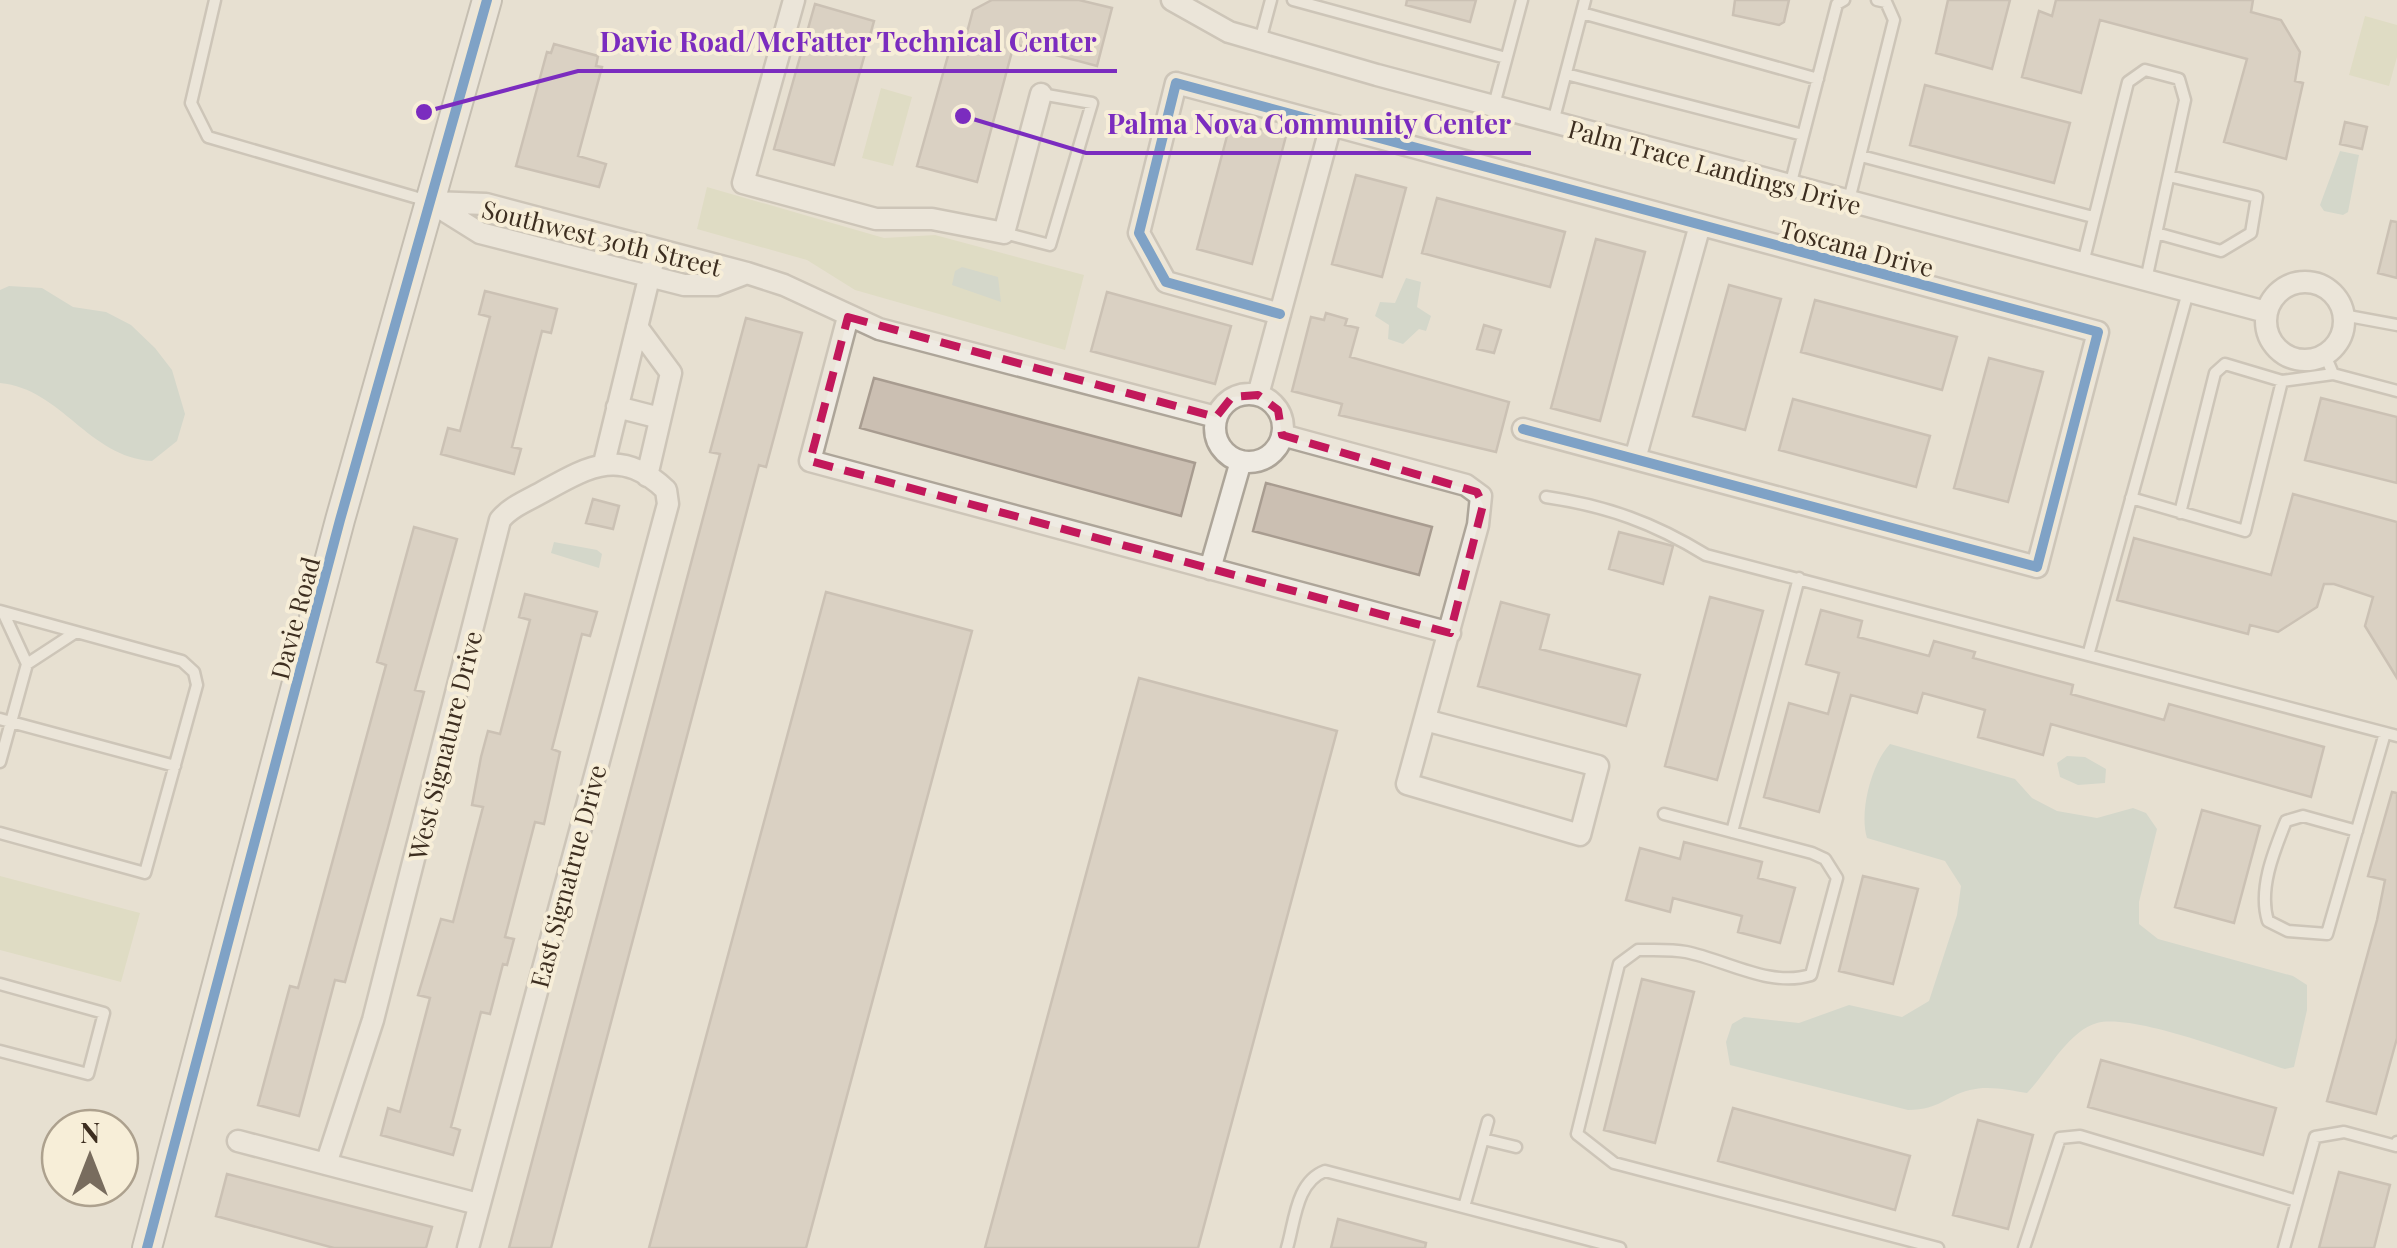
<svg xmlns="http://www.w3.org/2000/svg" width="2397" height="1248" font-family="'Playfair Display',serif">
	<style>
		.green { fill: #d6d7b3 }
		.water { fill: #bcccc2 }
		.building { fill: #cbbfb2; stroke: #a89c90; stroke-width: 2.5 }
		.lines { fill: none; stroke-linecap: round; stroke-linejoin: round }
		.service-casing { stroke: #ada599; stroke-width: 15 }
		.minor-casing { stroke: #ada599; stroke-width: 25 }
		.secondary-casing { stroke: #9c958a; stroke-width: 32 }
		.service { stroke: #efebe3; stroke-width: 10 }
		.minor { stroke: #efebe3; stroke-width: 20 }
		.secondary { stroke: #efebe3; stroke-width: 28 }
		.cycleway-casing { stroke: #f7eed8; stroke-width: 16 }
		.cycleway { stroke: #0057b8; stroke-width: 10 }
		.marked { fill: none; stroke: #c2185b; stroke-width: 8; stroke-dasharray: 20 12; stroke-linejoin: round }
		.labels { text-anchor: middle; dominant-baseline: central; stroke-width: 8; stroke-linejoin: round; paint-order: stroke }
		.street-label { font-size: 25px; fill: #3d2e20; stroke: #f7eed8 }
		.leader { fill: none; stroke: #7b2cbf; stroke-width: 4 }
		.callout-dot { fill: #7b2cbf; stroke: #f7eed8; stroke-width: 4 }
		.callout-label { font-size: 28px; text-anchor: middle; font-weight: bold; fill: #7b2cbf; stroke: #f7eed8; stroke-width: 8; stroke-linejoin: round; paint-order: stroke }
	</style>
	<rect width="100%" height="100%" fill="#e7e0d1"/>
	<path class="green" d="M2365 16 2397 25V57L2389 86 2349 75Z
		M881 88 912 97 893 166 862 158Z
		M707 187 884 238 935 235 1084 275 1065 350 855 290 807 260 697 229Z
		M0 876 140 913 121 982 0 950Z"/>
	<path class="water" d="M2340 151 2359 155 2348 212 2343 215 2324 211 2320 205Z
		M962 267 998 277 1001 302 952 285 955 271Z
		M1406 278 1421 282 1417 307 1431 316 1426 331 1419 329 1403 344 1388 339 1389 325 1375 316 1380 302 1395 303Z
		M9 286 42 288 73 307 106 312 131 325 155 348 172 370 185 414 177 441 152 461C88 457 62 389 0 383V290Z
		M554 542 597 550 602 554 599 568 551 553Z
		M1890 744 2015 779 2032 798 2057 811 2097 818 2133 808 2146 813 2157 829 2139 902V924L2158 939 2293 976 2307 985V1010L2294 1067 2285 1069C2245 1057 2134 1013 2097 1023 2068 1031 2047 1073 2027 1093 2009 1090 1988 1085 1970 1090 1943 1097 1942 1109 1908 1110L1730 1065 1726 1042 1732 1024 1744 1017 1799 1023 1849 1005 1902 1017 1929 1001 1957 915 1961 886 1945 861 1867 838C1859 813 1871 764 1890 744Z
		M2067 756 2085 757 2106 769 2105 783 2078 785 2060 777 2057 763Z"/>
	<path class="building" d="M992 0H1079L1112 8 1097 66 1014 44 977 182 917 166 953 38 965 40 973 10Z
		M1407 0H1476L1470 22 1406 5Z
		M1735 0H1789L1784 22 1779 25 1733 15Z
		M1948 0H2010L1992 69 1936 53Z
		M2056 0H2253L2251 12 2281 20 2300 52 2295 81 2303 83 2286 159 2224 142 2247 59 2100 20 2081 93 2022 77 2039 11 2052 16Z
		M815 4 874 21 834 165 774 149Z
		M554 44 598 56 596 66 602 67 578 156 606 164 599 187 516 166 547 52 551 53Z
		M1925 85 2070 123 2054 183 1910 145Z
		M1231 121 1286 136 1252 264 1197 249Z
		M2345 122 2367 127 2362 149 2340 144Z
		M1356 175 1406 188 1382 277 1332 264Z
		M1437 198 1565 232 1550 287 1422 253Z
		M2391 221 2397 222V278L2378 273Z
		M1596 239 1645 252 1600 421 1551 408Z
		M1729 285 1781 299 1745 430 1693 416Z
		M485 291 557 309 551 333 542 331 512 447 521 449 514 474 441 454 448 428 460 431 490 317 479 314Z
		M1107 292 1231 326 1215 384 1091 351Z
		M1815 300 1957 337 1942 390 1801 352Z
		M1326 313 1347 319 1345 325 1358 328 1350 357 1509 402 1496 452 1339 415 1342 404 1292 391 1311 317 1324 320Z
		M746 318 802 333 766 467 759 465 551 1248H509L720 454 710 452Z
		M1484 325 1501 330 1494 353 1477 349Z
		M1989 358 2043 372 2008 502 1954 488Z
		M874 378 1195 463 1181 516 860 428Z
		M2321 398 2397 417V483L2305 460Z
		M1793 399 1930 436 1916 487 1779 450Z
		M1266 483 1432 527 1419 575 1253 531Z
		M2293 494 2397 522V678L2365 626 2373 597 2334 584H2324L2317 607 2278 632 2250 625 2248 634 2117 600 2134 538 2271 575Z
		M593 499 619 506 613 529 586 523Z
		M414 527 457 539 415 690 424 692 387 831 345 982 335 980 299 1116 258 1105 290 986 298 988 386 665 377 662Z
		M1619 532 1673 546 1663 584 1609 569Z
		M826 592 972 631 806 1248H649Z
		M525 594 597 612 590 636 582 634 552 749 560 752 544 824 535 822 505 937 514 939 507 965 503 964 490 1014 481 1012 451 1127 460 1130 453 1155 381 1135 388 1108 400 1112 430 998 418 995 441 919 453 922 483 807 472 805 481 757 488 731 500 734 530 620 519 617Z
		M1710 597 1763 611 1717 780 1665 766Z
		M1501 602 1549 615 1540 649 1640 675 1626 726 1478 686Z
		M1821 610 1862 621 1858 637 1929 656 1934 641 1975 652 1973 658 2073 685 2071 694 2164 720 2169 704 2324 747 2311 797 2051 724 2043 755 1978 737 1985 710 1923 693 1917 713 1851 695 1819 812 1764 797 1789 703 1828 714 1839 673 1806 664Z
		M1139 678 1337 731 1198 1248H985Z
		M2392 792 2397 793V1038L2376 1114 2327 1101 2377 920 2385 880 2368 876Z
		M2202 810 2260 826 2234 923 2175 907Z
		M1684 842 1762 862 1758 878 1795 888 1780 943 1738 932 1742 916 1673 898 1670 912 1626 900 1640 848 1680 859Z
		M1863 876 1918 889 1893 984 1839 971Z
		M1642 979 1694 992 1655 1143 1604 1130Z
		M2101 1060 2276 1108 2263 1155 2088 1107Z
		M1733 1108 1910 1156 1895 1210 1718 1161Z
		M1978 1120 2033 1135 2008 1229 1953 1215Z
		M2339 1172 2390 1185 2374 1248H2319Z
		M227 1174 432 1227 426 1248H334L216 1216Z
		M1338 1219 1426 1243 1425 1248H1331Z"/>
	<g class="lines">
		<defs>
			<path id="service" d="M215 0 191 103 208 137 428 201
				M1293 0 1506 58
				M1582 13 1818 79
				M1260 41 1271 0
				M1566 74 1803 135
				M1494 105 1522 0
				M1553 122 1585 0
				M1861 156 2093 217
				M1790 186 1837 4 1844 0
				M1849 200 1894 20 1886 2 1877 0
				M1004 233 1050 245 1092 103 1041 94
				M2156 233 2221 251 2251 233 2257 197 2169 176
				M2083 263 2128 82 2145 70 2179 79 2185 100 2146 280
				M2343 315 2397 325
				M2325 355 2333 374 2397 391
				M2282 381 2333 374
				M1546 497C1607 506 1654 523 1706 555L2397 736
				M2131 498 2245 531 2282 381 2225 364 2215 373 2180 513
				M0 611 182 661 194 672 197 685 145 873 0 833
				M2089 652 2188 292
				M27 664 76 632
				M0 719 175 766
				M0 762 27 664 3 612
				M1664 814 1812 853 1825 859 1837 878 1811 975C1770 988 1726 960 1686 952 1671 949 1653 950 1638 950L1619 964 1577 1134 1614 1163 1938 1248
				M2357 831 2303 816 2286 821C2274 851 2258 889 2268 921L2288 931 2327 934 2385 733
				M1732 832 1799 578
				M0 984 104 1013 88 1074 0 1051
				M1483 1139 1516 1147
				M1464 1207 1488 1121
				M1287 1248C1295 1221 1296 1182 1325 1171L1620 1248
				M2024 1248 2060 1138 2080 1136 2297 1201
				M2284 1248 2315 1137 2344 1132 2396 1146 2397 1142"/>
			<path id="minor" d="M794 0 743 183 876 219H932L1004 233 1041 94
				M1172 0 1229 32 1377 75 2266 312
				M431 202 486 204 747 273 784 285 879 329 1216 417
				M432 203 480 233 684 285H716L747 273
				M2266 321a39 39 0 1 1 78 0a39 39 0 1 1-78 0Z
				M1280 314 1166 282 1139 233 1176 83 2098 332 2037 567 1523 429
				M848 317 810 461 1450 633
				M637 327 671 373 647 476
				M1215 428a34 34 0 1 1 68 0a34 34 0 1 1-68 0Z
				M1258 395 1331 125
				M617 407 660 418
				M1282 435 1466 485 1481 496 1478 525 1407 784 1580 835 1598 766 1425 720
				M1635 459 1700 225
				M604 463 652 266
				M1210 569 1241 461
				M238 1141 478 1204
				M326 1164 373 1020 500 520C511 506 531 499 546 490 591 465 622 448 666 490L668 504 468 1248"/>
			<path id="secondary" d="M147 1248 340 520 487 0"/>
		</defs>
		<use href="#service" class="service-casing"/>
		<use href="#minor" class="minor-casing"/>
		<use href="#secondary" class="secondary-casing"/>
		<use href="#service" class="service"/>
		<use href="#minor" class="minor"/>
		<use href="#secondary" class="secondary"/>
		<defs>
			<path id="cycleway" d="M1280 314 1166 282 1139 233 1176 83 2098 332 2037 567 1523 429
				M147 1248 340 520 487 0"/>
		</defs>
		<use href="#cycleway" class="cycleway-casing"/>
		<use href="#cycleway" class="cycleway"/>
	</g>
	<path d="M0 0H2397V1248H0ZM848 317 1216 417 1232 397 1258 395 1278 410 1282 435 1477 492 1483 505 1450 633 810 461Z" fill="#e7e0d1" fill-opacity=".55" fill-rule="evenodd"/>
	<path class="marked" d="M848 317 1216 417 1232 397 1258 395 1278 410 1282 435 1477 492 1483 505 1450 633 810 461Z"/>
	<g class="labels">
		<g class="street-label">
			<text transform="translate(1715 166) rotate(15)">Palm Trace Landings Drive</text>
			<text transform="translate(602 237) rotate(14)">Southwest 30th Street</text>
			<text transform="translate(1857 247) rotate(15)">Toscana Drive</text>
			<text transform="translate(294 618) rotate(-75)">Davie Road</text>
			<text transform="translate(444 745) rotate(-76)">West Signature Drive</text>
			<text transform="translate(567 876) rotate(-75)">East Signatrue Drive</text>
		</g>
	</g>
	<path class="leader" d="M424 112L578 71H1117M963 116L1086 153H1531"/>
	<g class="callout-dot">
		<circle cx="424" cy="112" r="10"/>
		<circle cx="963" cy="116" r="10"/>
	</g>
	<g class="callout-label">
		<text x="848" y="52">Davie Road/McFatter Technical Center</text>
		<text x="1309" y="134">Palma Nova Community Center</text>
	</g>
	<g transform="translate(90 1158)"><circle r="48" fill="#f7eed8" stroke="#ada18e" stroke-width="2.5"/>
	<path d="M0-8L18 38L0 25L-18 38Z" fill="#786c5e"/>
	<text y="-15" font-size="28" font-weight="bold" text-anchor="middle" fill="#3d2e20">N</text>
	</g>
</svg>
